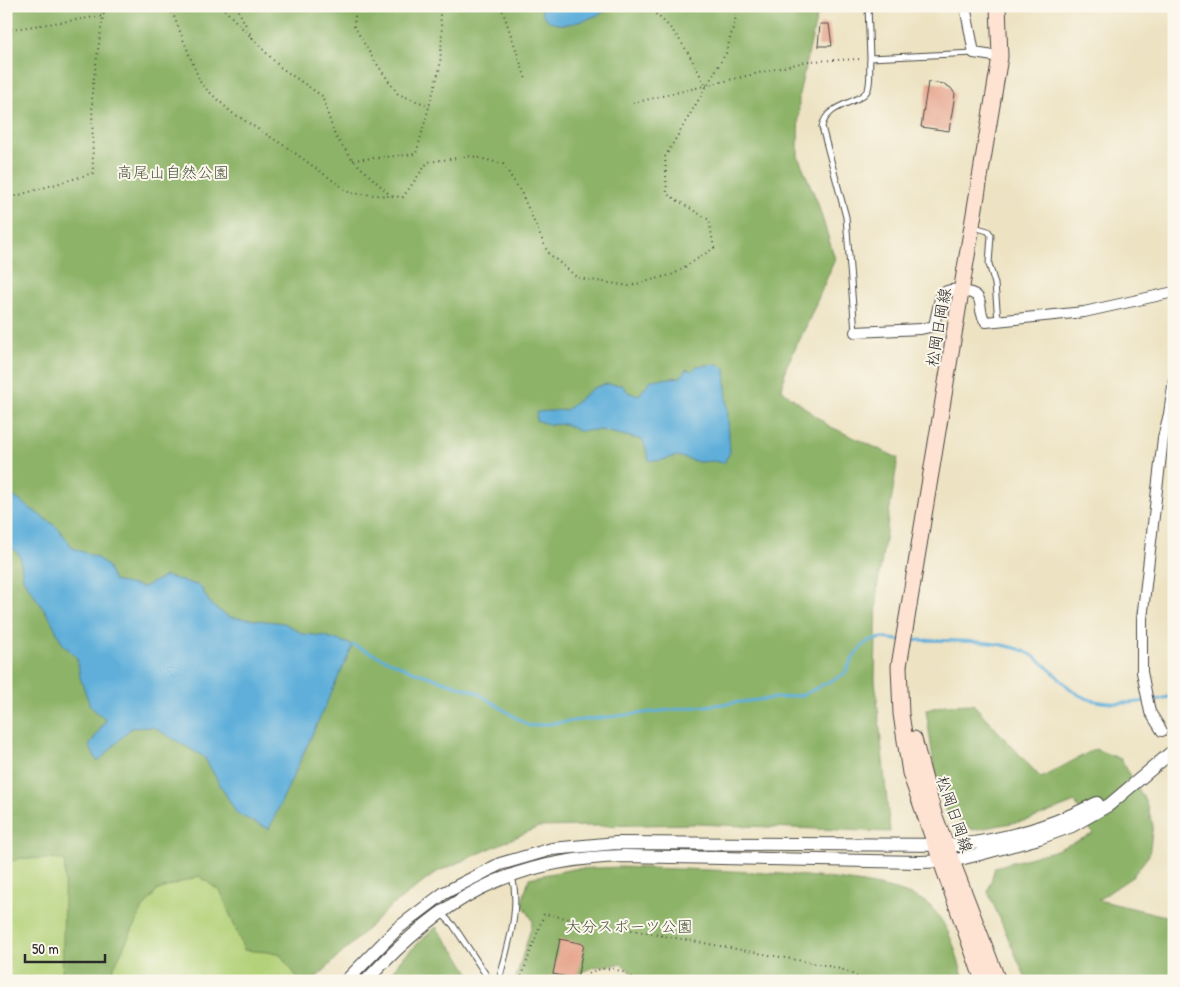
<svg xmlns="http://www.w3.org/2000/svg" width="1180" height="987" font-family="'Patrick Hand','Klee One',sans-serif">
	<style>
		.green { fill: #b2d178; stroke: #6e7e52 }
		.forest { fill: #8db368; stroke: #5c6f4a }
		.water { fill: #5fafda; stroke: #456d82 }
		.lines { fill: none; stroke-linecap: round; stroke-linejoin: round }
		.stream { stroke: #5fafda; stroke-width: 3 }
		.building { fill: #e7a891 }
		.service-casing { stroke: #484742; stroke-width: 7 }
		.minor-casing { stroke: #484742; stroke-width: 12 }
		.tertiary-casing { stroke: #484742; stroke-width: 14 }
		.secondary-casing { stroke: #484742; stroke-width: 17 }
		.path { stroke: #484742; stroke-width: 2; stroke-dasharray: 1 4; stroke-linecap: butt }
		.service { stroke: #fff; stroke-width: 5 }
		.minor { stroke: #fff; stroke-width: 10 }
		.tertiary { stroke: #fff; stroke-width: 12 }
		.secondary { stroke: #fee3d2; stroke-width: 15 }
		.labels { text-anchor: middle; dominant-baseline: central; stroke-width: 4; stroke-linejoin: round; paint-order: stroke }
		.park-label { font-size: 16px; fill: #4d543e; stroke: #fbf7ec }
		.street-label { font-size: 16px; fill: #2b2b2b; stroke: #fbf7ec }
	</style>
	<rect width="100%" height="100%" fill="#fbf7ec"/>
	<filter id="ink" filterUnits="userSpaceOnUse"><feTurbulence type="fractalNoise" baseFrequency=".02" numOctaves="2"/><feDisplacementMap in="SourceGraphic" scale="10" xChannelSelector="R" yChannelSelector="G"/><feConvolveMatrix kernelMatrix="1 2 1 2 8 2 1 2 1" color-interpolation-filters="sRGB"/></filter>
	<filter id="wash" filterUnits="userSpaceOnUse"><feTurbulence type="fractalNoise" baseFrequency=".0096" numOctaves="4" result="noise"/><feDisplacementMap in="SourceGraphic" scale="20" xChannelSelector="R" yChannelSelector="G"/><feGaussianBlur stdDeviation="1.12" result="paint"/><feColorMatrix in="noise" values="0 0 0 0 0 0 0 0 0 0 0 0 0 0 0 0 0 1.4 0 .05"/><feComposite in="paint" operator="in"/></filter>
	<g filter="url(#wash)">
		<rect width="100%" height="100%" fill="#ede3c3"/>
		<path class="green" d="M68 854 66 981H6V857Z
			M202 873 284 947 307 981H99L144 889Z"/>
		<path class="forest" d="M6 6H825L817 16 799 94 798 156 817 201 835 259 806 327 786 367 782 390 829 426 898 458 877 589 875 679 890 832 696 824 539 827 437 872 389 908 313 981H300L279 953 244 950 221 892 199 876 158 890 143 908 107 981H62L65 860 21 858 6 863Z
			M973 704 1041 778 1095 749 1121 759 1146 802 1153 825 1149 855 1132 877 1098 900 1174 918V981H1027L988 892 995 867 1054 851 1093 834 1075 802 1029 820 973 830 946 811 934 766 926 710 945 705Z
			M621 867C679 870 893 870 930 906 950 926 957 954 964 981H639L622 964 595 967 559 981H515L533 921 522 903 529 878 573 869Z
			M436 927 460 958 474 981H388L400 960Z"/>
		<path class="water" d="M540 6H604L608 10C594 17 558 34 545 17 542 15 541 9 540 6Z
			M718 364 725 369 730 452 724 463 713 461 699 462 677 456 659 461 649 460 643 440 600 430 578 431 565 424 550 425 536 420 537 412 566 410 593 388 606 384 622 385 629 393 639 395 651 380 681 377 686 369 692 371 697 366Z
			M6 491 58 528 73 548 96 557 107 566 114 581 143 587 166 576 200 586 211 605 229 617 284 623 303 634 325 636 353 645 269 829 237 814 204 757 153 727 131 728 98 762 89 746 106 720 90 706 80 677 77 658 62 643 50 618 23 579 20 556 6 541Z"/>
		<g class="lines">
			<path class="stream" d="M908 640C941 641 1000 638 1030 654 1048 664 1060 682 1076 693 1101 710 1147 702 1174 696
				M353 645 412 671 476 692 529 726 803 695 844 674 856 653 868 641 882 638 899 640"/>
		</g>
		<g id="blocks">
			<path class="building" d="M820 24H829L832 46H818Z
				M928 82 944 84 951 88 955 94 949 131 921 127Z
				M560 939 584 944 577 979 553 974Z"/>
		</g>
	</g>
	<g filter="url(#ink)">
		<use href="#blocks" fill-opacity="0" stroke="#484742" stroke-width="1"/>
		<g class="lines">
			<defs>
				<path id="service" d="M868 6 870 58
					M974 227 988 231 991 235 989 264 995 284 998 321
					M855 332 846 217 822 127C827 102 862 104 868 89 871 81 869 68 870 58L974 53
					M441 913 453 925 490 981
					M499 981C507 947 521 911 512 876"/>
				<path id="minor" d="M965 6 974 53 1000 57
					M855 332 921 329 934 326 941 294C949 289 954 289 963 291 990 295 974 308 986 322L1084 312 1174 292
					M1162 731 1150 712 1142 672V619L1163 438 1169 414 1174 379"/>
				<path id="tertiary" d="M346 981 398 928 444 893 500 864 552 849 616 843 957 845C1007 840 1052 826 1097 803
					M366 981C442 898 509 859 624 856L920 862 952 861 984 853 1039 838 1072 826 1109 805 1174 750"/>
				<path id="secondary" d="M914 739 934 814 998 981
					M983 981 910 773 901 714 899 666 1000 57 998 6"/>
			</defs>
			<use href="#service" class="service-casing"/>
			<use href="#minor" class="minor-casing"/>
			<use href="#tertiary" class="tertiary-casing"/>
			<use href="#secondary" class="secondary-casing"/>
			<path class="path" d="M165 6 171 9 201 84 231 112 288 148 350 193 403 197 428 162 472 156 503 164 521 192 548 253 578 278 629 286 674 274 714 248 709 220 667 194 665 157 726 53 739 6
				M221 6 280 67 322 96 335 136 353 160 391 196
				M236 6 254 41
				M356 6 354 26 372 57 398 94 430 106
				M501 6 526 79
				M643 6C674 22 691 57 706 87
				M6 30 103 16
				M633 103 809 61 862 59
				M353 160 416 154 440 67 442 33 439 6
				M6 199 93 173 92 91 103 16 106 6
				M520 981 544 914 824 965 844 970 865 981
				M582 981C595 962 622 967 637 981"/>
			<use href="#service" class="service"/>
			<use href="#minor" class="minor"/>
			<use href="#tertiary" class="tertiary"/>
			<use href="#secondary" class="secondary"/>
		</g>
	</g>
	<g class="labels">
		<g class="park-label">
			<text x="173" y="172">高尾山自然公園</text>
			<text x="629" y="926">大分スポーツ公園</text>
		</g>
		<g class="street-label">
			<text transform="translate(938 327) rotate(-80)">松岡日岡線</text>
			<text transform="translate(955 814) rotate(71)">松岡日岡線</text>
		</g>
	</g>
	<rect width="1180" height="987" fill="none" stroke="#fbf7ec" stroke-width="25"/>
	<path d="M25 954v8h80v-8" fill="none" stroke="#2b2b2b" stroke-width="2.5"/>
	<text x="32" y="954" font-size="15" fill="#2b2b2b" stroke="#fbf7ec" stroke-width="4" paint-order="stroke">50 m</text>
</svg>
